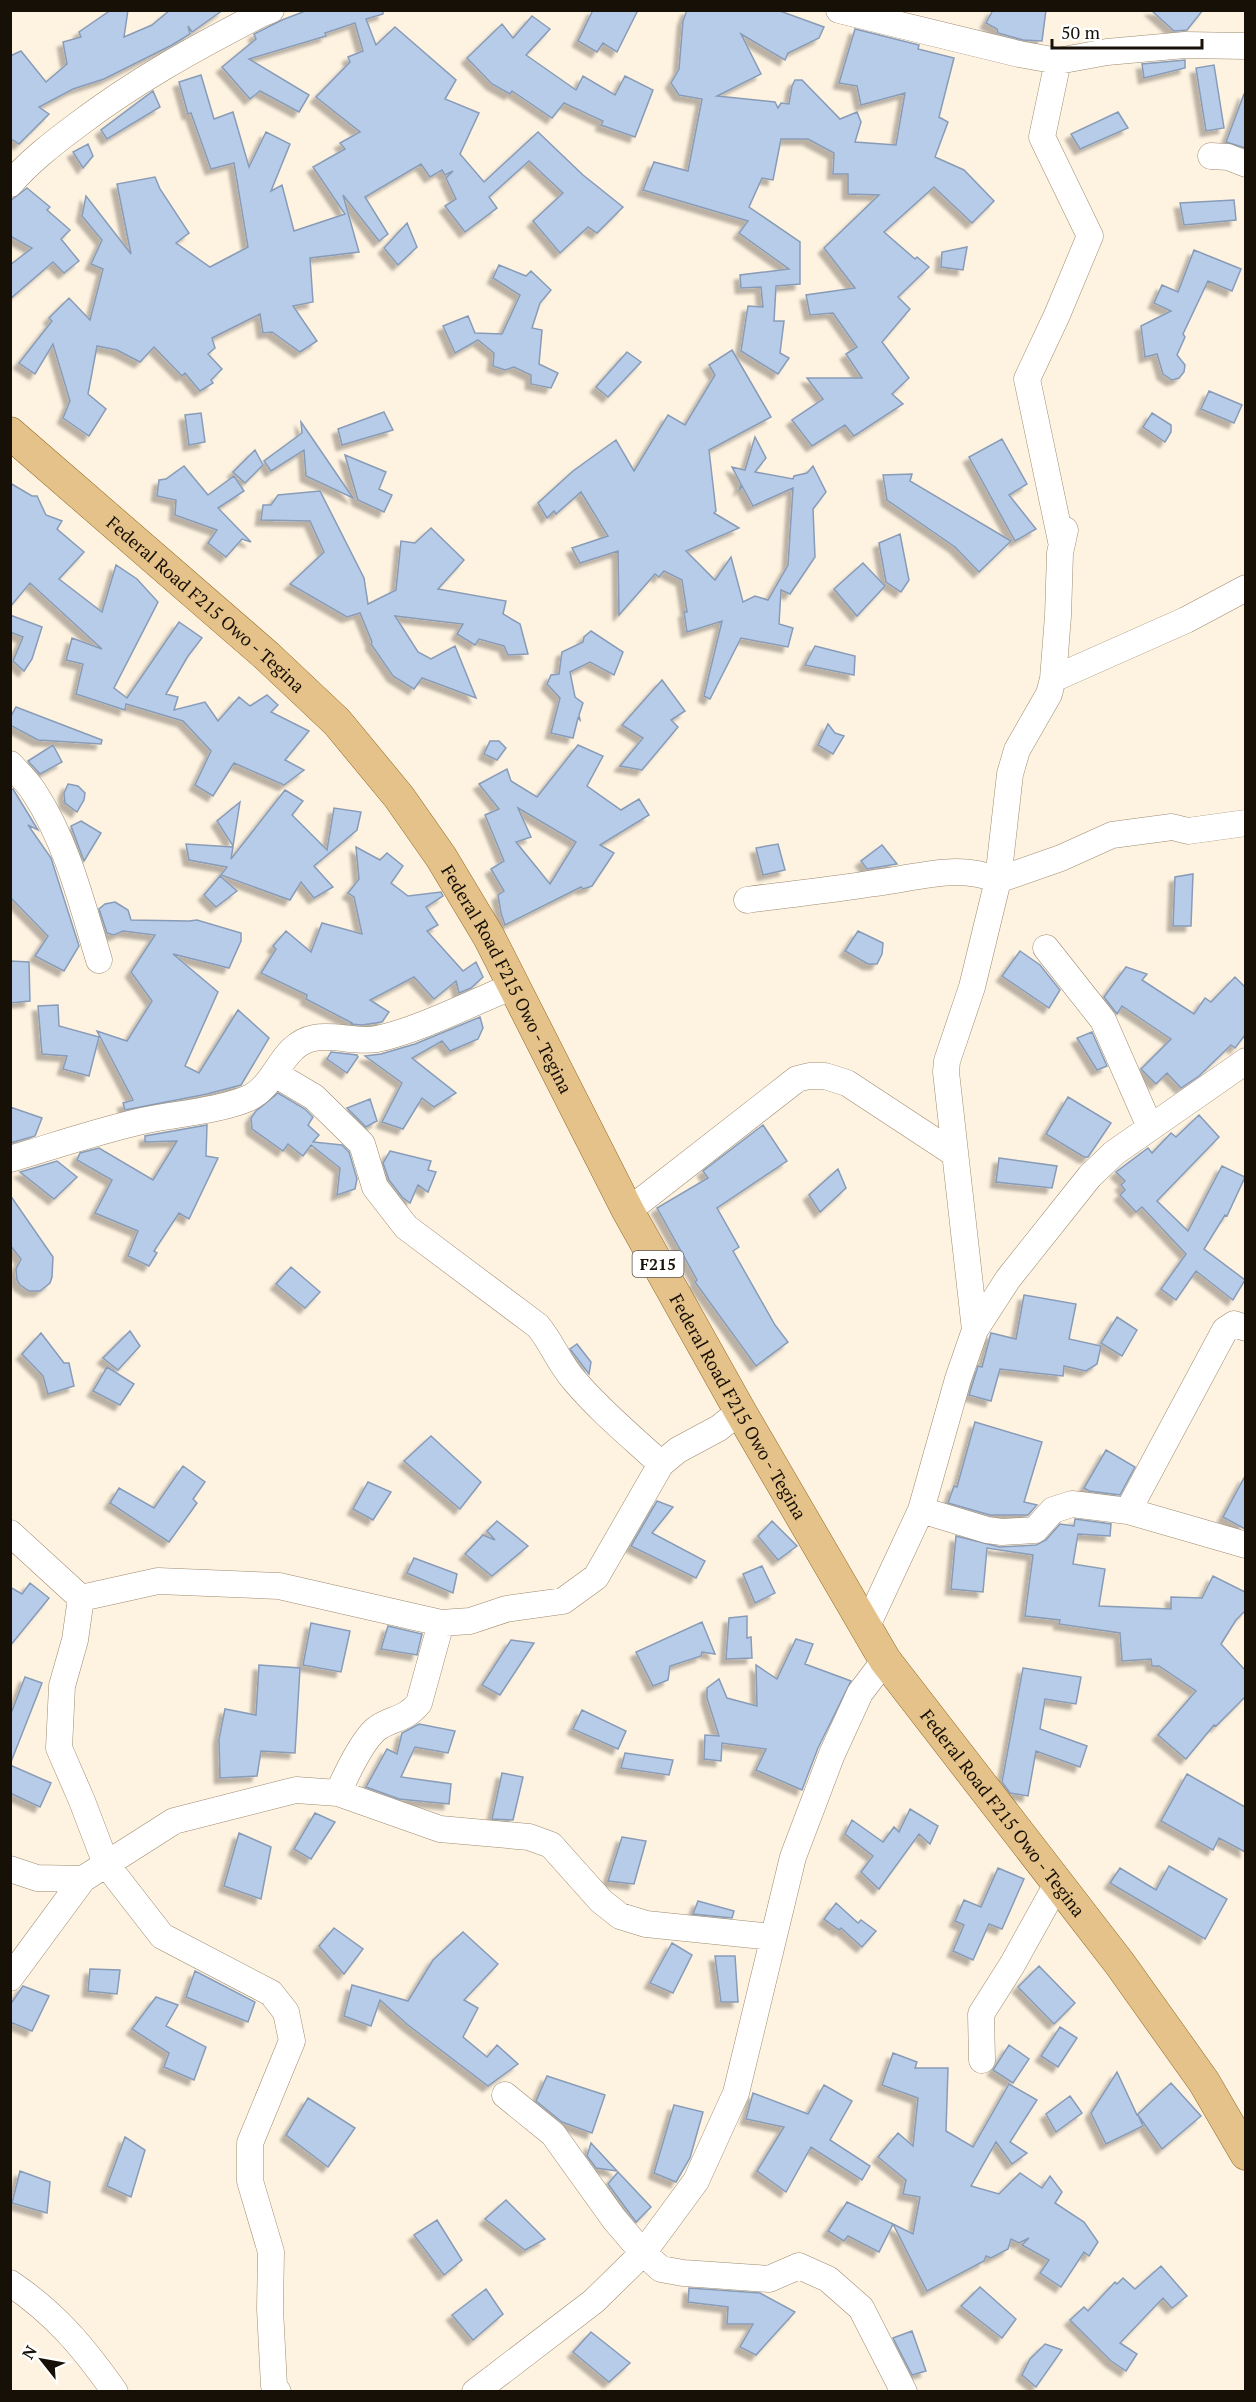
<svg xmlns="http://www.w3.org/2000/svg" width="1256" height="2402" font-family="'PT Serif',serif">
	<style>
		.building { fill: #b7cce9; stroke: #899cb7; stroke-width: 1.5; fill-rule: evenodd; filter: url(#shadow) }
		.lines { fill: none; stroke-linecap: round; stroke-linejoin: round }
		.minor-casing { stroke: #9e8b70; stroke-width: 27 }
		.major-casing { stroke: #916a28; stroke-width: 33 }
		.minor { stroke: #fff; stroke-width: 26 }
		.major { stroke: #e5c289; stroke-width: 32 }
		.labels { text-anchor: middle; dominant-baseline: central; stroke-width: 4.5; stroke-linejoin: round; paint-order: stroke }
		.shield { fill: #fff; stroke: #5d5851; stroke-width: 1.5 }
		.shield-label { font-size: 16px; font-weight: bold; fill: #171006 }
		.street-label { font-size: 18px; fill: #171006; stroke: #fff }
	</style>
	<defs>
		<filter id="shadow"><feDropShadow dx="-5.5" dy="5.5" stdDeviation="1.5" flood-color="#0004"/></filter>
	</defs>
	<rect width="100%" height="100%" fill="#fef2e0"/>
	<path class="building" d="M111 10H128L124 37 152 25 170 10H223L192 32 188 26 190 34 172 45 104 79 73 89 39 107 49 114 19 144 10 138V56L21 51 46 82 67 64 63 42 81 37 79 32Z
		M308 10H383V14L366 19 376 45 395 27 456 80 445 99 479 113 460 154 484 182 538 132 583 175 623 207 597 233 588 227 560 253 533 221 563 193 529 161 489 197 497 208 465 232 445 206 456 199 446 178 453 171 445 175 442 170 430 177 421 164 365 197 388 234 379 241 343 195 359 252 310 258 313 302 293 306 317 341 300 352 272 332 263 333 260 314 212 338 215 348 208 354 222 369 211 380 213 383 200 391 185 373 182 376 154 347 140 362 117 350 97 346 88 394 106 409 89 436 63 418 70 401 53 344 35 374 19 363 52 321 49 318 69 298 90 320 103 269 91 264 102 240 82 216 86 196 131 254 117 184 155 177 160 189 189 233 176 243 210 267 248 247 234 163 211 169 191 113 188 114 179 82 201 75 214 119 233 112 249 167 266 132 290 144 271 191 282 185 294 231 345 214 313 167 345 149 340 143 360 132 316 97 350 62 348 57 363 51 355 23 325 33 326 36 249 59 309 95 299 112 260 91 250 99 222 67 256 39 254 34 282 20Z
		M593 10H638L617 52 603 43 597 52 578 41Z
		M687 10 780 11 824 27 819 38 788 53 785 60 741 34 761 74 717 96 775 102 778 108 781 103 789 104 792 86 795 80H802L840 119 857 112 861 122 855 142 896 145 905 93 861 105 857 86 839 83 855 29 919 45 918 49 954 58 939 117 948 122 935 157 964 170 994 201 972 223 934 187 884 232 915 259 917 257 929 267 898 297 910 309 882 342 909 378 892 394 903 404 854 436 845 425 812 446 792 420 823 399 807 378H862L846 354 857 347 833 313 810 315 806 295 855 288 824 248 879 195 848 194V174H833L834 153 808 139H781L773 180 762 178 749 207 800 242V284L776 286 774 321H784L780 353 789 358 778 374 741 351 748 306 763 307 761 287 741 288 740 275 789 269 739 233 748 221 643 190 654 162 688 171 702 99 679 95 671 83 679 69 683 21Z
		M993 10H1046L1042 41 1023 40 998 33 997 29 986 23Z
		M1151 10H1203L1187 30 1174 31Z
		M532 16 550 29 526 55 576 90 583 76 615 95 625 76 653 90 635 137 601 125 603 121 564 103 552 118 512 91 510 94 492 84 467 58 502 24 513 38Z
		M1185 60V68L1144 78 1142 64Z
		M1214 65 1224 128 1206 131 1196 68Z
		M153 91 160 107 107 139 101 130Z
		M1244 94H1245V148L1226 142Z
		M1118 112 1128 128 1080 149 1071 134Z
		M88 144 93 156 83 168 73 152Z
		M27 188 50 207 47 210 70 230 61 239 79 261 64 273 53 262 10 299V265L32 248 10 236V201Z
		M1234 200 1236 220 1184 225 1180 203Z
		M407 223 417 247 398 265 384 248Z
		M967 247 963 270 941 267 942 252Z
		M1194 250 1241 269 1232 291 1208 281 1183 334 1185 337 1177 355 1185 365 1184 372 1179 378 1172 380 1163 374 1157 354 1145 357 1141 326 1171 311 1154 303 1162 285 1178 292Z
		M499 265 526 276 531 271 551 290 540 303 532 328 542 330 539 364 558 373 551 388 531 384V375L514 367 505 370 493 366 494 353 478 340 455 353 443 326 468 316 475 333 502 334 520 295 493 278Z
		M732 350 771 417 709 450 716 511 714 513 739 528 686 551 715 580 731 557 743 602 755 596 768 600 788 565 793 488 753 506 742 486 739 491 741 484 732 467 745 470 755 437 766 458 755 472 793 479 794 476 807 473 813 466 826 492 813 509 815 557 790 594 781 590 779 624 793 628 788 647 741 638 710 699 704 696 722 621 687 632 684 612H687L682 580 664 571 659 577 655 574 619 615 618 551 580 563 572 548 608 536 581 492 556 514 554 511 547 518 538 503 573 471 616 440 634 471 668 415 685 425 715 375 709 365Z
		M627 352 641 362 608 397 596 387Z
		M1209 391 1242 405 1234 423 1201 409Z
		M384 412 393 430 342 445 338 429Z
		M201 413 205 442 189 445 185 415Z
		M1152 413 1171 425V432L1165 442 1143 427Z
		M301 422 310 435 353 498 306 476 304 450 271 471 264 461 302 433Z
		M1002 439 1027 484 1009 495 1036 529 1015 541 969 457Z
		M255 450 263 465 245 483 233 472Z
		M345 455 386 472 379 489 392 495 384 512 358 500Z
		M184 466 208 495 234 476 244 491 218 508 251 542 242 539 226 557 208 543 217 530 175 515 176 500 157 496 159 480 166 479Z
		M912 474 910 481 1011 541 979 572 955 547 887 500 883 475Z
		M10 483 32 496H37L46 515 62 521 57 529 84 552 59 579 102 612 116 565 137 579 158 602 114 688 127 698 179 622 202 638 188 656 166 694 178 697 174 710 205 702 218 721 239 697 250 706 267 695 278 705 271 712 309 731 285 760 304 770 284 785 234 763 213 796 195 785 211 751 183 721 126 704 125 710 76 694 83 664 66 660 72 638 102 649 30 583 10 607Z
		M320 491 364 578 368 604 396 590 401 541 415 543 431 528 464 560 438 589 506 601 503 614 520 624 528 654 508 655 504 646 479 639 475 645 457 634 463 624 395 616 418 652 431 659 455 646 476 698 422 678 414 689 393 676 371 644 372 642 360 613 347 617 290 584 324 552 310 521 261 520 263 505H271L278 495Z
		M900 534 909 580 901 592 886 582 879 543Z
		M863 563 885 586 857 616 834 589Z
		M10 615 42 627 32 659 24 671 13 661 23 637 10 632Z
		M591 631 623 652 614 675 590 662 570 672 575 697 583 703 579 715 580 720 578 718 573 738 551 733 560 698 547 684 551 675 559 674 562 652 583 642 584 637Z
		M815 646 855 656 854 675 805 665Z
		M662 680 685 711 671 720 678 727 642 770 620 766 643 738 622 725Z
		M16 707 102 740 101 744 38 740 10 725V718Z
		M828 724 835 733 844 736 833 754 818 745Z
		M490 741H499L506 748 497 760 484 754Z
		M53 745 62 762 40 774 28 761Z
		M578 745 603 756 587 786 621 810 639 799 649 815 600 845 614 853 592 886 583 889 581 887 505 925 501 913 498 895 504 891 491 869 504 861 485 815 499 809 479 784 507 769 511 781 537 797ZM518 808 576 842 550 884 516 842 531 837Z
		M68 784 78 786 85 793 84 800 77 812 65 803 64 793Z
		M13 789 38 830 28 825 51 858 79 946 64 971 35 956 48 936 10 897V791Z
		M285 790 303 801 292 815 327 850 334 808 361 812 357 830 314 866 333 887 314 898 301 882 290 900 221 875 227 867 189 860 186 844 233 847 231 859Z
		M240 802 233 846 217 821Z
		M81 821 101 833 84 861 71 826Z
		M778 844 785 870 763 875 756 848Z
		M882 845 897 864 867 869 861 861Z
		M356 847 380 860 387 853 403 866 391 883 408 896 441 892 443 896 426 907 438 925 427 931 463 971 476 962 483 977 471 988 459 993 456 981 434 999 414 977 370 1000 389 1012 382 1022 362 1025 351 1024 352 1023 306 999 307 995 261 973 276 949 273 946 286 931 311 952 322 923 362 934 354 897 348 893 359 879Z
		M1193 874 1191 926H1173L1175 877Z
		M220 876 237 891 216 907 204 895Z
		M115 902 128 910 131 920 189 921 197 920 241 933V941L229 968 173 954 218 992 185 1066 199 1073 238 1010 269 1038 241 1085 207 1094 125 1110 123 1103 133 1100 97 1031 127 1041 152 1001 131 972 155 935 123 931 114 935 107 933 99 909 105 904Z
		M858 931 883 943 882 954 877 964H868L845 951Z
		M1020 951 1040 965 1060 990 1049 1008 1002 976Z
		M10 961 29 962 30 1001 10 1003Z
		M1126 967 1147 974 1142 980 1194 1014 1205 998 1211 1002 1235 977 1245 987V1035L1235 1048 1231 1045 1199 1076 1181 1088 1167 1073 1156 1084 1141 1069 1171 1039 1122 1006 1117 1014 1104 997Z
		M58 1005 59 1026 99 1037 89 1076 63 1069 67 1056 42 1054 38 1006Z
		M480 1017 483 1028 478 1039 450 1051 442 1041 412 1058 456 1093 434 1107 422 1098 403 1129 382 1122 402 1083 365 1056 381 1054 415 1044Z
		M1092 1032 1107 1066 1097 1070 1077 1038Z
		M331 1052 357 1055 358 1057 347 1073 327 1059Z
		M278 1093 305 1109 313 1117 308 1125 319 1135 313 1142 342 1145 349 1152 357 1179 355 1189 337 1195 340 1168 311 1145 303 1156 288 1144 283 1151 252 1129 251 1118 256 1111Z
		M1068 1097 1111 1123 1088 1157H1084L1046 1134Z
		M370 1099 377 1121 366 1127 347 1108Z
		M10 1107 42 1118 35 1136 10 1143Z
		M1199 1115 1219 1137 1157 1201 1188 1231 1222 1166 1245 1177 1227 1216 1225 1215 1204 1249 1245 1280 1233 1300 1196 1271 1176 1300 1161 1289 1186 1254 1142 1207 1136 1212 1120 1195 1125 1190 1121 1185 1125 1181 1116 1172 1148 1148 1152 1153 1171 1133 1176 1137Z
		M207 1125 206 1156 218 1158 189 1219 179 1213 154 1251 157 1253 149 1266 128 1256 138 1231 95 1213 112 1180 77 1160 80 1153 99 1148 153 1180 177 1141 145 1142V1136Z
		M763 1125 787 1161 717 1208 739 1247 733 1251 775 1325 788 1342 756 1366 695 1282 697 1280 657 1208 708 1178 703 1171Z
		M390 1151 431 1161 428 1170 436 1172 428 1192 418 1185 410 1203 402 1197 389 1180 383 1163Z
		M999 1158 1057 1166 1052 1188 996 1182Z
		M57 1161 77 1177 54 1199 20 1172Z
		M838 1169 846 1188 820 1212 809 1195Z
		M10 1195 53 1257 52 1277 50 1283 40 1291H29L20 1285 17 1280 16 1269 21 1259 10 1245Z
		M291 1267 320 1292 305 1308 276 1284Z
		M1024 1295 1076 1304 1069 1339 1101 1346 1097 1364 1086 1371 1064 1366 1063 1376 1000 1369 991 1401 969 1395 978 1366 982 1367 991 1333 1016 1339Z
		M1117 1317 1137 1330 1122 1356 1101 1343Z
		M130 1331 140 1346 118 1370 103 1358Z
		M41 1333 64 1363H69L74 1386 48 1394 43 1376 22 1354Z
		M577 1344 591 1362 589 1374 570 1349Z
		M107 1367 134 1384 120 1405 93 1391Z
		M975 1422 1042 1442 1024 1502 1037 1505 1028 1515H990L948 1503 954 1486 957 1487Z
		M431 1436 481 1482 460 1509 404 1461Z
		M1106 1450 1135 1467 1120 1495 1089 1491 1084 1488Z
		M183 1466 205 1482 193 1499 197 1503 169 1542 110 1503 119 1488 154 1508Z
		M1245 1476V1529L1223 1517Z
		M368 1482 391 1492 373 1520 353 1509Z
		M657 1501 673 1507 652 1533 705 1561 696 1578 631 1546Z
		M1075 1519 1111 1524 1110 1536 1078 1534 1073 1564 1105 1569 1099 1606 1171 1609V1597L1202 1598 1213 1576 1245 1592V1611L1236 1620 1221 1644 1245 1670V1697L1216 1726 1214 1725 1186 1759 1158 1735 1196 1691 1159 1666H1152L1151 1659 1122 1661 1120 1633 1059 1624 1060 1620 1025 1616 1033 1555 987 1548 983 1592 951 1589 956 1536 1000 1547 1036 1545 1046 1540 1060 1524 1074 1526Z
		M497 1521 528 1546 492 1576 465 1554 483 1535 495 1540 487 1531Z
		M772 1521 797 1546 778 1560 758 1536Z
		M414 1558 457 1574 453 1593 407 1573Z
		M762 1566 775 1593 755 1603 743 1574Z
		M30 1583 49 1598 10 1646V1587L22 1594Z
		M747 1616V1638L751 1637 752 1658 726 1659 729 1618Z
		M702 1622 715 1654 702 1652 701 1656 670 1666 668 1680 653 1686 636 1652Z
		M311 1623 350 1631 341 1672 303 1665Z
		M388 1626 422 1634 417 1655 381 1649Z
		M796 1639 813 1644 805 1664 851 1681 818 1748 802 1790 756 1770 766 1749 722 1743 721 1761 704 1759 705 1735 719 1736 707 1698V1688L719 1679 727 1698 757 1706 756 1665 777 1679Z
		M511 1640 534 1643 500 1695 482 1685Z
		M259 1665 300 1668 295 1753 261 1751 257 1776 220 1778 219 1739 225 1709 256 1715Z
		M1023 1668 1081 1677 1076 1704 1045 1699 1040 1729 1087 1746 1080 1767 1036 1751 1028 1796 1010 1793 1002 1782Z
		M25 1677 42 1683 11 1762 10 1716Z
		M582 1710 626 1731 618 1749 573 1729Z
		M419 1724 455 1731 448 1753 415 1747 401 1777 451 1784 449 1804 399 1799 366 1787 387 1749 397 1754 402 1733Z
		M625 1753 673 1760 669 1775 621 1768Z
		M10 1765 51 1783 40 1807 10 1793Z
		M502 1773 523 1777 513 1820 492 1819Z
		M1187 1774 1245 1807V1852L1219 1838 1213 1850 1161 1821Z
		M910 1809 938 1826 930 1844 919 1834 879 1889 861 1872 873 1856 845 1834 852 1820 883 1842 894 1827 899 1832Z
		M315 1813 335 1822 311 1859 294 1849Z
		M239 1833 271 1847 261 1899 224 1886Z
		M622 1837 646 1841 634 1884 608 1881Z
		M1169 1866 1227 1899 1205 1939 1110 1883 1120 1868 1156 1890Z
		M998 1868 1024 1879 1002 1929 989 1924 973 1960 953 1951 964 1925 955 1921 964 1900 981 1907Z
		M698 1901 734 1911 732 1918 693 1914Z
		M836 1903 858 1923 861 1920 876 1931 862 1947 841 1928 839 1930 824 1919Z
		M334 1928 363 1949 344 1974 319 1946Z
		M463 1932 498 1964 464 2000 478 2008 463 2037 487 2057 497 2045 518 2064 488 2086 408 2025 380 2000 371 2026 344 2016 352 1985 408 2001 433 1960Z
		M672 1943 692 1955 673 1993 650 1983Z
		M715 1956H735L738 2002H721Z
		M1039 1966 1075 2003 1054 2024 1018 1987Z
		M90 1969 120 1970 117 1994 88 1991Z
		M195 1971 255 2002 248 2022 186 1997Z
		M23 1986 49 1996 32 2031 10 2022V2005Z
		M156 1997 178 2005 166 2026 206 2047 194 2080 164 2067 169 2053 132 2029Z
		M1060 2027 1077 2038 1058 2067 1041 2056Z
		M1009 2045 1029 2059 1013 2083 993 2070Z
		M893 2053 917 2062 915 2068H948L946 2131 973 2147 1009 2084 1037 2100 1010 2142 1027 2153 1012 2164 996 2142 971 2186 999 2194 1020 2173 1042 2188 1050 2176 1062 2192 1055 2203 1084 2222 1098 2242 1089 2256 1084 2252 1061 2287 1040 2273 1049 2260 1022 2245 1029 2238 1019 2243 1011 2239 1008 2249 991 2258 986 2256 984 2261 927 2291 893 2224 913 2234 920 2197 903 2194 906 2180 878 2157 898 2133 913 2146 918 2098 882 2085Z
		M1117 2072 1137 2115 1171 2083 1201 2116 1162 2149 1138 2115 1143 2126 1106 2144 1091 2113Z
		M547 2076 605 2095 592 2133 562 2122 536 2101Z
		M824 2085 852 2101 830 2140 870 2166 862 2180 811 2147 786 2192 757 2171 784 2127 746 2119 753 2093 808 2114Z
		M1070 2096 1082 2113 1056 2132 1046 2114Z
		M308 2098 355 2128 328 2167 286 2135Z
		M674 2105 703 2112 690 2158 676 2182 654 2173Z
		M125 2137 145 2150 131 2197 107 2186Z
		M591 2143 617 2171 596 2168 587 2156Z
		M20 2171 50 2182 47 2213 12 2203Z
		M618 2172 651 2207 636 2222 608 2184Z
		M506 2200 545 2239 525 2250 485 2219Z
		M847 2202 893 2224 879 2252 848 2236 844 2241 828 2231Z
		M437 2220 462 2260 444 2275 414 2235Z
		M1161 2266 1187 2296 1172 2308 1163 2298 1120 2343 1137 2354 1126 2371 1111 2361 1070 2320 1084 2307 1088 2311 1115 2282 1117 2284 1123 2278 1135 2289Z
		M980 2287 1016 2319 1002 2338 961 2306Z
		M689 2288 760 2293 795 2312 756 2355 740 2347 753 2324H727L728 2307 688 2302Z
		M486 2289 503 2314 473 2340 452 2315Z
		M912 2331 926 2371 912 2375 893 2338Z
		M591 2332 630 2363 609 2382 573 2352Z
		M1045 2344 1062 2350 1036 2387 1022 2375 1030 2359Z"/>
	<g class="lines">
		<defs>
			<path id="minor" d="M839 10 1019 54 1058 61 1107 52 1185 45 1246 46
				M1058 61 1042 137 1090 236 1057 315 1027 379 1061 541
				M1211 156 1228 157 1246 164
				M10 184C30 161 52 144 76 126 135 81 195 48 261 14L271 10
				M1053 679 1186 620 1246 588
				M10 764C18 773 28 782 34 792 67 842 82 904 99 960
				M747 900C790 894 833 890 875 883 917 878 956 863 998 880L1061 858 1112 835 1172 827 1188 831 1246 823
				M1046 948 1103 1020 1150 1127
				M275 1074 314 1097 362 1144 375 1187 406 1227 538 1326C552 1343 559 1363 574 1380 600 1411 632 1437 661 1464
				M10 1159C54 1146 98 1131 142 1121 174 1114 219 1111 249 1098 277 1085 281 1044 314 1038 335 1034 357 1043 377 1039 419 1030 472 1003 513 986
				M628 1211 797 1079 809 1076H825L847 1083 955 1154
				M975 1330 946 1072 947 1061 972 987 998 880 1010 774 1017 750 1049 694 1053 679 1058 616 1060 553 1065 530
				M921 1510 987 1530 1002 1532 1035 1530 1053 1510 1072 1504 1128 1511 1246 1545
				M1128 1511 1225 1330 1234 1324 1246 1328
				M10 1533 81 1598 75 1640 62 1686 59 1748 82 1801 106 1864 162 1936 271 1993 286 2012 292 2041 250 2143V2181L271 2252 270 2309 274 2386 278 2392
				M81 1598 158 1581 279 1586 441 1623 470 1621 506 1609 563 1601 596 1577 661 1464 678 1450 719 1428 740 1411
				M866 1628 921 1510 958 1379 975 1330 1008 1279 1090 1176 1114 1153 1246 1061
				M338 1793C346 1775 361 1743 375 1730 389 1718 405 1721 419 1703L441 1623
				M10 1869 37 1878 83 1879 174 1821 296 1790 338 1793 440 1829 529 1837 551 1845 601 1901 620 1916 646 1924 772 1937
				M10 1978 83 1879
				M982 2060 981 2014 1012 1965 1057 1884
				M505 2095 553 2134 614 2219 643 2253 661 2269 683 2273 769 2279 799 2266 828 2279 861 2308 904 2392
				M10 2283C56 2314 84 2348 115 2392
				M475 2392 594 2301 643 2253 696 2181 736 2093 793 1857 832 1754 860 1693 885 1660"/>
			<g id="major">
				<path id="s1" d="M10 433 267 656 337 722 399 797 441 857 489 937 628 1211 740 1411 885 1660 1120 1964 1204 2082 1246 2154"/>
			</g>
		</defs>
		<use href="#minor" class="minor-casing"/>
		<use href="#major" class="major-casing"/>
		<use href="#minor" class="minor"/>
		<use href="#major" class="major"/>
	</g>
	<g class="labels">
		<rect class="shield" x="632.5" y="1251" width="51" height="26" rx="4.5"/>
		<g class="shield-label">
			<text x="658" y="1264">F215</text>
		</g>
		<g class="street-label">
			<text stroke="none"><textPath href="#s1" startOffset="260">Federal Road F215 Owo - Tegina</textPath></text>
			<text stroke="none"><textPath href="#s1" startOffset="746">Federal Road F215 Owo - Tegina</textPath></text>
			<text stroke="none"><textPath href="#s1" startOffset="1232">Federal Road F215 Owo - Tegina</textPath></text>
			<text stroke="none"><textPath href="#s1" startOffset="1718">Federal Road F215 Owo - Tegina</textPath></text>
		</g>
	</g>
	<rect width="1256" height="2402" fill="none" stroke="#171006" stroke-width="24"/>
	<g transform="translate(42 2360) rotate(301)" stroke="#ffffff" stroke-width="4.5" paint-order="stroke">
	<path d="M0-4.5L10 22L0 15L-10 22Z" fill="#171006"/>
	<text y="-9" font-size="16" font-weight="bold" text-anchor="middle" fill="#171006">N</text>
	</g>
	<path d="M1052 39v9h150v-9" fill="none" stroke="#171006" stroke-width="3"/>
	<text x="1061" y="39" font-size="18" fill="#171006" stroke="#ffffff" stroke-width="4.5" paint-order="stroke">50 m</text>
</svg>
